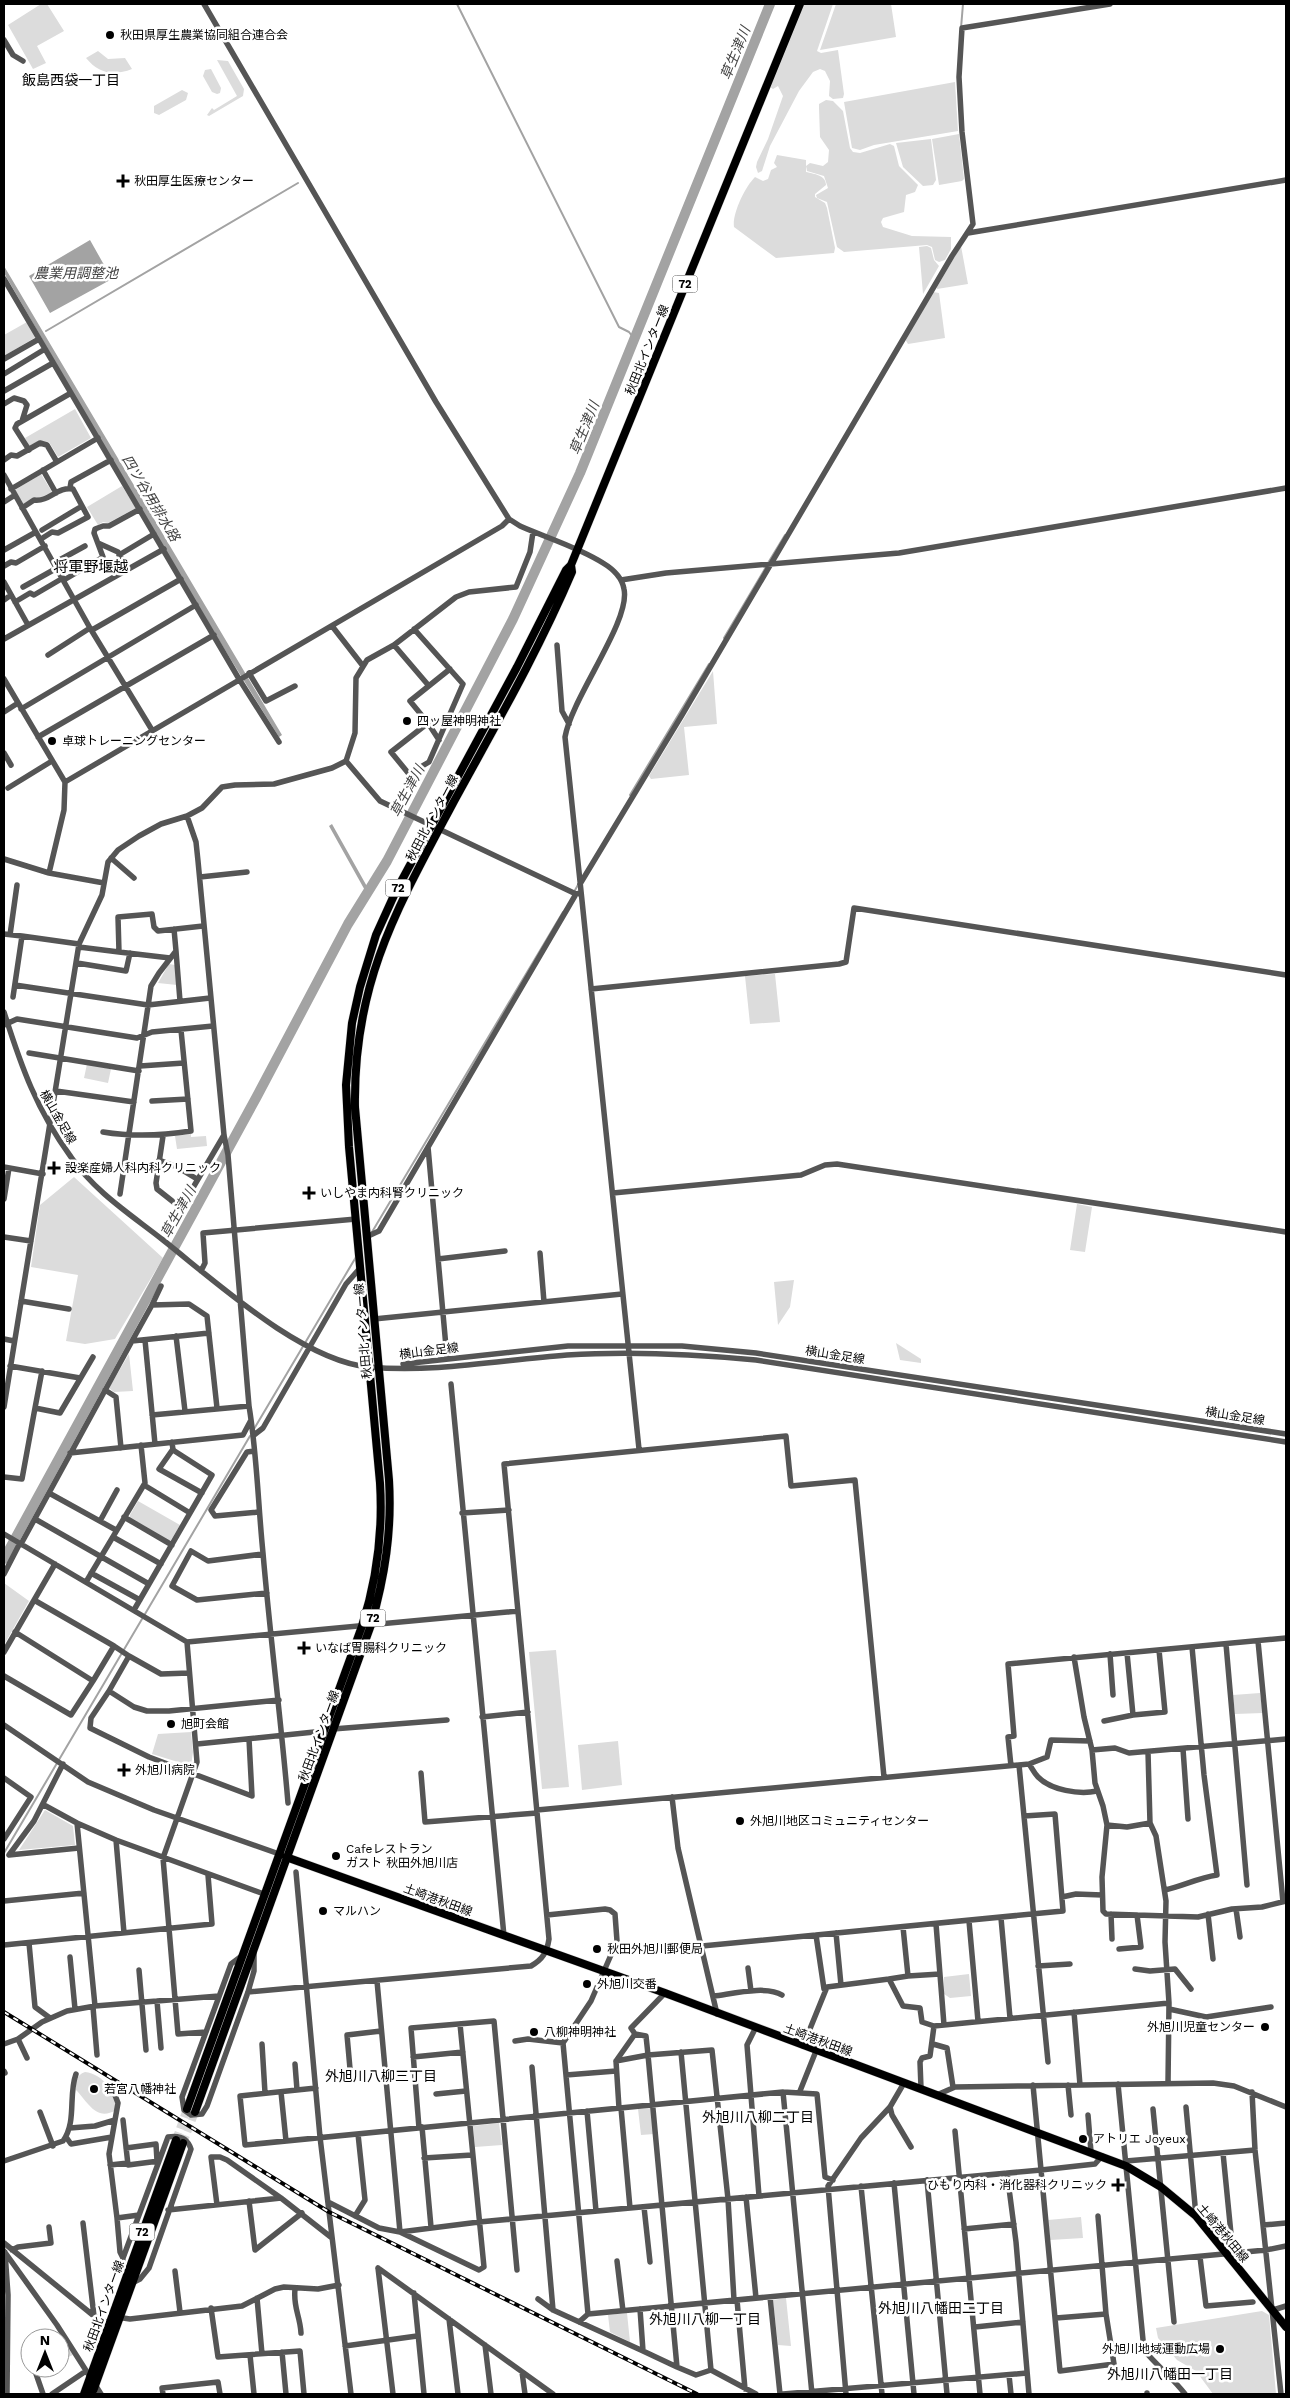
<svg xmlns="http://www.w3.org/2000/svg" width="1290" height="2398" font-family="'Work Sans','Noto Sans JP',sans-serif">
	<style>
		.green { fill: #dcdcdc }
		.water { fill: #a3a3a3 }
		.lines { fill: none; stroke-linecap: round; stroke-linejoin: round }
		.stream { stroke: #a3a3a3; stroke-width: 2 }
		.river { stroke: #a3a3a3; stroke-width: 10 }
		.major-tunnel { stroke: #d9d9d9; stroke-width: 8; stroke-dasharray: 8 4; stroke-linecap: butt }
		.major-casing { stroke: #dbdbdb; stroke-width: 9 }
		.minor { stroke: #555; stroke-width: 5.5 }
		.major { stroke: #000; stroke-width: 8 }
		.rail-casing { stroke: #000; stroke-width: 4 }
		.rail { stroke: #fff; stroke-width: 2; stroke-dasharray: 5.5; stroke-linecap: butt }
		.poi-dot { fill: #000; stroke: #fff; stroke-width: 2 }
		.labels { text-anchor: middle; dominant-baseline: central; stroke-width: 5; stroke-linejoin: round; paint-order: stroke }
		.shield { fill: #fff; stroke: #4c4c4c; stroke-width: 1 }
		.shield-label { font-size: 11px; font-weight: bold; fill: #000 }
		.poi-label { font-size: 12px; fill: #000; stroke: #fff; text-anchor: start }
		.street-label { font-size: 12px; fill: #000; stroke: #fff }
		.water-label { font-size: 14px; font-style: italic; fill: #444; stroke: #fff }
		.neighbourhood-label { font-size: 14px; fill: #000; stroke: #fff }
		.quarter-label { font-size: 15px; fill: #000; stroke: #fff }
	</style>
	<rect width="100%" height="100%" fill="#fff"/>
	<path class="green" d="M41 4H47L64 31 37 46 46 63 33 69 8 25Z
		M804 4H833L817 51 821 53 838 50 844 94 843 98 833 99 829 96 830 81 825 71 820 69 813 72 799 91 770 146 762 171 758 173 756 167 757 162 768 139 783 96 778 86 773 89 770 87Z
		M836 4H891L896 37 820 50Z
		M98 51 108 59 125 58 132 69C114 76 99 74 86 58Z
		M217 60 228 61 244 89 243 96 209 116 207 115 212 108 214 110 237 96Z
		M211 69 221 88 220 93 217 94 212 92 203 76 205 70Z
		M955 82 958 131 874 145 860 150 852 148 844 102Z
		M182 90 188 93 186 100 159 115 154 113V106Z
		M826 100 833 101 843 111 850 148 853 152 860 153 890 144 894 146 899 166 918 185 915 192 906 195 904 212 883 218 881 222 883 227 912 236 951 237V249L945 260 939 262 935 260 932 247 927 245 844 252 837 247 827 202 817 198 816 195 828 188 824 176 807 171 806 166 810 163 823 166 828 162 829 150 820 137 819 108V104Z
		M959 134 964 179 962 181 939 185 932 139Z
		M931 139 936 180 933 185 923 186 903 167 896 143Z
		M777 155 806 160V172C814 174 826 175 826 185L815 194V197L825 203 827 208 835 248 834 253 776 258 734 227C732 214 745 187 755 177L763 181 768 179 771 170 777 167 774 163Z
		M927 246 931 248 934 260 939 266 923 294 919 247Z
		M961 246 968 284 937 289V287Z
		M933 292 939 293 945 338 908 344 905 339Z
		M27 322 36 337 4 356V335Z
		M75 409 91 438 58 457 49 442 39 441 29 446 25 438Z
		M41 474 52 492C42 498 33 498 23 504L15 490Z
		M122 486 136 508 108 523 103 522 98 525 87 507Z
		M713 671 717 724 684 727 689 775 651 779 649 776Z
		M169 964 175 965 177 985 158 983Z
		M775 974 780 1022 750 1024 745 976Z
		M87 1064 111 1069 108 1083 84 1078Z
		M191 1134V1137L206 1136 207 1146 177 1149 175 1136Z
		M74 1177 163 1258 115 1339 85 1344 66 1341 78 1275 31 1267 40 1205Z
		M1077 1204 1092 1207 1085 1252 1070 1250Z
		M794 1280 790 1307 778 1325 774 1282Z
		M896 1343 921 1359V1363L900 1360Z
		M129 1354 133 1391 114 1392 109 1388Z
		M138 1501 180 1525 171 1540 168 1541 130 1518V1515Z
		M4 1583 29 1601 4 1645Z
		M556 1650 569 1787 542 1789 529 1652Z
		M1260 1693 1263 1713 1235 1714 1233 1695Z
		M191 1732 193 1752 191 1766 152 1754 158 1734Z
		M618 1741 622 1785 582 1790 578 1745Z
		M45 1810 73 1826 75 1845 19 1850Z
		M969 1974 971 1996 950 1998 944 1994V1977Z
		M85 2072C103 2074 116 2092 116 2110 96 2122 88 2102 76 2090 76 2082 76 2075 85 2072Z
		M652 2108 654 2134 641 2135 638 2109Z
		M499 2123 502 2145 475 2147 473 2126Z
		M1081 2217 1083 2238 1050 2240 1048 2220Z
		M786 2298 791 2346 778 2345 773 2300Z
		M1262 2311 1269 2315 1276 2394H1213L1196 2371 1177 2360 1158 2338 1156 2328Z
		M627 2313 630 2342 610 2332 608 2315Z
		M63 2341 73 2355 68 2357 63 2351 60 2353V2342Z"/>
	<path class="water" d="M90 240 112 279 50 313 29 276Z
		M4 266 282 735 279 737C183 585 94 429 4 273Z
		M332 824 369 890 367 894 329 826Z"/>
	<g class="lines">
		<path class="stream" d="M457 4 619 327 629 332 635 340
			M961 28 963 4
			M46 331 298 183
			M768 563 785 535
			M724 638 766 567
			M630 795 709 664
			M574 892 579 883
			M372 1232 563 912
			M254 1429 356 1257
			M145 1614 250 1436
			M4 1853 142 1619"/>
		<path class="river" d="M4 1559 256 1098 348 924 387 861 513 619 580 473 770 4"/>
		<path class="major-tunnel" d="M176 2140 187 2109
			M183 2143 195 2112"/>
		<defs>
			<path id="major" d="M286 1857 665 1993 1126 2166 1161 2187 1196 2216 1286 2327
				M187 2109 362 1626C377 1579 383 1532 380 1483L349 1147 346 1085 352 1023 360 987 376 935 396 891 517 667 566 570 571 565 800 4
				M195 2112 371 1625C385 1576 392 1531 389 1480L355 1107C353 984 396 910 452 805 494 728 538 652 572 572L571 565
				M84 2394 176 2140
				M92 2394 183 2143"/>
		</defs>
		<use href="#major" class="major-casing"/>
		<path class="minor" d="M204 4 436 402 509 519 520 526C547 538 578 547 603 563 613 569 622 578 624 589 631 621 572 697 565 737L639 1449
			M4 40 13 55 23 61
			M968 233 1286 180
			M4 279 239 679 279 742
			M4 359 39 339
			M4 374 45 349
			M4 391 53 363
			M4 404 14 398 24 401 27 405 22 421
			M29 450 15 428 17 424 71 393
			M4 460 11 455 17 456 40 443 47 445 57 462
			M43 470 56 493
			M4 475 36 532 4 550
			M70 488 71 482 111 460
			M11 489 98 438
			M4 502 15 495
			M22 508 34 500C50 502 57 486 73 489L88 517 58 533 52 532 41 539
			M42 530 82 506
			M36 532 90 628 152 730
			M98 543 118 552 127 569
			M119 555 154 534
			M54 563 85 546
			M4 566 11 562 16 563 45 546
			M64 580 103 557 94 533 95 529 103 526H109L140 509
			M621 580 666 573 899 553 1286 488
			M4 582 28 625
			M23 587 57 568
			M4 600 11 595
			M15 602 30 593 34 595 63 578
			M332 626 363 666
			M414 629 463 684 429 762 409 774 391 752 428 723 439 740
			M92 630 181 579
			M4 639 164 549
			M394 645 429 686
			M557 645 562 711 569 724
			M48 655 90 628
			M249 673 266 701 295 686
			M4 679 65 782 64 810 49 873
			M21 709 196 605
			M4 712 18 703
			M428 723 410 701 450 669
			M38 737 214 635
			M4 753 11 765
			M346 761 380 801 576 894
			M65 782 502 526 509 519
			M8 788 52 761
			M187 816 196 842 198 861 224 1135 228 1155 249 1406C257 1454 258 1504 263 1553 270 1636 281 1719 288 1803
			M111 858 134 878
			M4 859 49 873 104 883
			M200 877 247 872
			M580 884 682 715 952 256 973 224 962 132 959 77 962 28 1110 4
			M174 929 176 951
			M4 934 22 936 13 997
			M10 935 17 885
			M22 936 79 944
			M79 947 119 952
			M170 958 119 952 118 917 152 914 154 927 158 931 203 926
			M77 963 126 971 130 953
			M15 985 148 1005 210 998
			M591 989 839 964 846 962 854 908 1286 975
			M4 1012C21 1066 37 1111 71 1157 95 1192 130 1214 163 1240 215 1281 302 1361 369 1367 434 1373 501 1360 567 1355 630 1351 693 1354 756 1360L1286 1442
			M4 1025 17 1019 137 1038 152 1032 213 1026
			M29 1053 139 1071
			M140 1066 184 1063
			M56 1091 134 1102
			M152 1101 188 1099
			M103 1132C133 1137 160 1136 191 1131L181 1030
			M163 1136 156 1183 157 1189 181 1208 224 1135
			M428 1147 447 1358
			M159 1160 177 1167 197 1179
			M4 1167 43 1174
			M613 1193 801 1175 825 1165 837 1164 1286 1232
			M120 1194 151 986 159 973 176 951 180 1001
			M4 1199 9 1168
			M4 1237 31 1241
			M366 1237 379 1231 576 894 581 893
			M540 1253 544 1302
			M438 1259 505 1251
			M201 1271 205 1263 203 1233 356 1219
			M161 1286 152 1305 189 1304 207 1316 217 1408
			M21 1301 69 1309
			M374 1319 622 1294
			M176 1336 185 1411
			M4 1339 14 1341
			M145 1340 155 1444
			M132 1341 152 1305
			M403 1364 568 1346H682L756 1353 1286 1434
			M10 1366 80 1378
			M451 1384 504 1936
			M105 1390 116 1397 121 1448
			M4 1407 79 944 102 895 108 862 118 850 139 836 161 824 187 816 202 808 222 787 235 785 274 784 332 768 346 761 355 733 356 678 367 660 394 645 456 597 469 592 516 587 530 552 533 532
			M35 1408 42 1371
			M152 1415 249 1406
			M254 1435 263 1428 346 1284 361 1267
			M173 1449 159 1469 202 1493
			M254 1451 247 1452 211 1510 215 1516 259 1512
			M70 1453 243 1435 251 1420
			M4 1477 22 1479 35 1408 60 1413 93 1357
			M144 1485 190 1513
			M49 1493 116 1530
			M462 1513 509 1510
			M124 1517 172 1545
			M35 1519 149 1584
			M100 1521 117 1490
			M4 1534 187 1642 518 1611
			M113 1537 161 1564
			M21 1544 132 1341 209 1333
			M263 1554 208 1561 191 1551 172 1586 197 1600 267 1593
			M91 1573 140 1600
			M4 1574 20 1543
			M86 1582 145 1483 141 1445
			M34 1600 114 1646 93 1681
			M134 1610 212 1475 173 1450 172 1442
			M1258 1641 1283 1902
			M187 1642 197 1762 163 1858 178 2034 206 2032
			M1226 1644 1247 1885
			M114 1646 129 1656
			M4 1652 55 1564
			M1127 1653 1133 1715 1165 1712 1159 1650
			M1110 1654 1113 1695
			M1074 1657 1084 1717 1092 1750 1095 1783 1103 1806 1107 1825 1102 1877 1103 1911 1106 1914 1198 1917 1232 1909 1262 1907 1286 1901
			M4 1676 71 1715 93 1681 15 1632
			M109 1691 129 1656 161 1674 189 1673
			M482 1717 528 1712
			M1104 1721 1133 1715
			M4 1725 88 1782 154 1810 282 1855
			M333 1729 447 1720
			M249 1739 252 1796 149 1757 90 1728 91 1718 109 1691 134 1707 147 1711H169L279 1700
			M197 1744 324 1731
			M1183 1749 1188 1819
			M1092 1750 1115 1748 1129 1753 1286 1739
			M1148 1752 1150 1823 1156 1836 1166 1901 1165 1942 1169 2003 1168 2083
			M63 1764 34 1821 9 1855 79 1848
			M1029 1764 1047 1757 1051 1740 1090 1741
			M1019 1765 1048 2062
			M1011 1766 1008 1737 1014 1736 1008 1664 1286 1638
			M421 1773 425 1822 537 1813
			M4 1778 31 1797 4 1839
			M672 1797 678 1848 717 2014
			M44 1805 77 1823 116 1840 264 1894
			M537 1810 1029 1764C1032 1768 1034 1773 1038 1777 1051 1790 1079 1795 1097 1791
			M77 1823 95 2006
			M1107 1825 1127 1827 1150 1823
			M116 1840 124 1933
			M296 1872 320 2137 351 2394
			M1165 1890C1183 1886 1198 1878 1217 1875L1204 1775 1192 1647
			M1062 1897 1076 1894 1102 1895
			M4 1901 84 1893
			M1236 1909 1240 1937
			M1111 1914 1112 1939
			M1208 1914 1213 1959
			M547 1915 605 1909 610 1910 615 1914 617 1941 591 2001 563 2043 588 2314
			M1001 1918 1010 2018
			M969 1921 978 2021
			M936 1924 944 2025
			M836 1933 841 1985
			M816 1935 824 1989
			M29 1943 35 2007 50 2018
			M4 1945 212 1924 208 1875
			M702 1946 1063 1911 1055 1814 1024 1816
			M1119 1949 1141 1947 1137 1915
			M243 1955 231 1964 182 2097 184 2110 191 2115 202 2114 207 2106 248 1992 254 1971V1953
			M70 1957 75 2009
			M1038 1966 1070 1964
			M748 1968 751 1991
			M1135 1969 1150 1971 1175 1969 1191 1989
			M139 1970 146 2050
			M908 1976 940 1974
			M889 1979 908 1976 903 1927
			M377 1981 400 2232
			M248 1992 531 1966C543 1959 547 1952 549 1939L504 1464 786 1436 791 1486 855 1480 884 1777
			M714 1996C731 1994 767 1985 782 1995
			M157 2001 161 2048
			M93 2007 97 2055
			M1169 2009 1206 2017 1271 2007
			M1074 2012 1080 2085
			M755 2029 747 2045 759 2196
			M18 2039 27 2058
			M515 2041 528 2039 563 2043
			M4 2044 18 2039 42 2022 67 2011 95 2006 219 1996
			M262 2044 265 2093
			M933 2044 947 2048 953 2087
			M803 2046 827 1987 889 1979 903 2006 920 2008 922 2022 934 2026 1169 2003
			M681 2052 711 2370 756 2394
			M413 2057 463 2052
			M616 2061 635 2034
			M295 2064 297 2090
			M532 2067 553 2310
			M4 2071 5 2073
			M566 2075 616 2071
			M351 2080 347 2035 381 2031
			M1118 2084 1144 2350C1157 2366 1173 2378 1185 2394
			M1033 2085 1060 2371 1114 2364 1106 2314 1098 2216
			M1068 2085 1071 2115
			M316 2088 240 2096 245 2145 783 2092 812 2394
			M921 2088 920 2062 922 2058 930 2056 934 2026
			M800 2091 816 2051
			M281 2092 286 2141
			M783 2092 817 2094 825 2177 833 2180
			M1252 2092 1255 2150 1281 2394
			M436 2094 466 2091
			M939 2094 955 2087 1213 2083 1234 2086 1286 2107
			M890 2107 892 2115 911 2147
			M1186 2107 1196 2216
			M619 2108 616 2061 648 2055 646 2036 635 2034 631 2028 665 1993
			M621 2108 630 2208
			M1153 2109 1174 2322
			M587 2111 596 2211
			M40 2112 53 2146
			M1088 2115 1091 2152
			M123 2120 128 2165 159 2161
			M422 2127 431 2227
			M70 2128 95 2126 115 2120
			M419 2128 411 2028 494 2021 517 2270
			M955 2131 980 2394
			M66 2137 71 2144 112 2137 118 2103 113 2090
			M112 2137 109 2154 117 2218 139 2215
			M126 2148 156 2144 157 2161
			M1223 2153 1233 2254
			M424 2158 472 2155
			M4 2161 63 2141C77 2121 68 2096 76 2074
			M1126 2161 1255 2150
			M110 2165 128 2163
			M1007 2173 1016 2242 1029 2394
			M927 2180 947 2394
			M894 2183 914 2394
			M861 2186 882 2394
			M746 2197 756 2298
			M249 2201 255 2250 302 2213
			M328 2202 379 2228 400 2232 479 2270 484 2267 460 2024
			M217 2205 211 2157H220L227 2160 281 2198
			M644 2207 650 2262
			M168 2210 281 2198 332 2238
			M355 2216 365 2200 358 2134
			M117 2218 120 2252 123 2258
			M83 2223 94 2316
			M1263 2225 1286 2223
			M964 2229 1014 2224
			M400 2232 479 2222 1041 2170 1095 2164 1102 2156
			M4 2243 94 2316 112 2325
			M12 2250 18 2247 51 2243 49 2227
			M4 2251 57 2325 101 2394
			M5 2252 8 2295 7 2394
			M1200 2257 1206 2306 1253 2302
			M617 2261 623 2311
			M378 2268 553 2394
			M378 2268 393 2394
			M175 2271 180 2312
			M127 2274 122 2268 123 2258 168 2137C179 2135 187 2137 191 2149L149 2268 140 2279 132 2283
			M295 2289C293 2308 300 2315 301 2333
			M414 2293 424 2394
			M770 2297 780 2394
			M257 2298 262 2354
			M538 2299 553 2310 643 2351
			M737 2300 745 2389
			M211 2308 218 2357 300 2351 304 2394
			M640 2309 643 2351 677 2367
			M1273 2310 1286 2306
			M116 2317 130 2319 242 2306 275 2289 284 2287 318 2289 339 2285
			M1056 2318 1106 2314
			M449 2319 458 2394
			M579 2322 588 2314 1266 2250 1286 2246
			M975 2327 1023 2322
			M485 2345 491 2394
			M345 2346 417 2336
			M282 2352 286 2394
			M250 2355 254 2394
			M34 2368 43 2394
			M711 2370 696 2375 677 2367 648 2055 712 2050 728 2199 734 2300
			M522 2372 525 2394
			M1009 2375 1011 2394
			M1147 2393V2394
			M52 2394 86 2371
			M163 2394 162 2388 218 2382 220 2394
			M783 2394 1027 2373
			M846 2394 828 2186 861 2138 890 2107 904 2083"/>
		<use href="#major" class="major"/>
		<defs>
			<path id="rail" d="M4 2012 329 2212 697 2394"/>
		</defs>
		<use href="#rail" class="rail-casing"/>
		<use href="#rail" class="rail"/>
	</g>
	<g class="poi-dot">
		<circle cx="110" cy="35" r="5"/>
		<path d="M120.5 173.5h5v5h5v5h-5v5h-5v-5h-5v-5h5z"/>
		<circle cx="407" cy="721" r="5"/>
		<circle cx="52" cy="741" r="5"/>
		<path d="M51.5 1160.5h5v5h5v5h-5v5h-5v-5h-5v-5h5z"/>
		<path d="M306.5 1185.5h5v5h5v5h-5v5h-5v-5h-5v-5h5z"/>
		<path d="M301.5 1640.5h5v5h5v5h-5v5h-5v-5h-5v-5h5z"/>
		<circle cx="171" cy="1724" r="5"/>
		<path d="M121.5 1762.5h5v5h5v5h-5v5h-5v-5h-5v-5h5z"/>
		<circle cx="740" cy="1821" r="5"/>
		<circle cx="336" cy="1856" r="5"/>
		<circle cx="323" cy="1911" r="5"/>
		<circle cx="597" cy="1949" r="5"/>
		<circle cx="587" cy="1984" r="5"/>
		<circle cx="1265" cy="2027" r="5"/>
		<circle cx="534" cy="2032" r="5"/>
		<circle cx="94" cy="2089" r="5"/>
		<circle cx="1083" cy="2139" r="5"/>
		<path d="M1115.5 2177.5h5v5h5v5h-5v5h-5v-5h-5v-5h5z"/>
		<circle cx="1220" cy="2349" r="5"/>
	</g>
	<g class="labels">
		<g class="shield">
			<rect x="672.5" y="275.5" width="25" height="17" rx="4"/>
			<rect x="385.5" y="879.5" width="25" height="17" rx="4"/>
			<rect x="360.5" y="1609.5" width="25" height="17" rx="4"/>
			<rect x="129.5" y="2223.5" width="25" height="17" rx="4"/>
		</g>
		<g class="shield-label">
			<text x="685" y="284">72</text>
			<text x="398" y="888">72</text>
			<text x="373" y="1618">72</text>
			<text x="142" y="2232">72</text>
		</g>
		<g class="poi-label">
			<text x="120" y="35">秋田県厚生農業協同組合連合会</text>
			<text x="134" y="181">秋田厚生医療センター</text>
			<text x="417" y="721">四ッ屋神明神社</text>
			<text x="62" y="741">卓球トレーニングセンター</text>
			<text x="65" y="1168">設楽産婦人科内科クリニック</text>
			<text x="320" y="1193">いしやま内科腎クリニック</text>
			<text x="315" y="1648">いなば胃腸科クリニック</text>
			<text x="181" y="1724">旭町会館</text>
			<text x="135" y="1770">外旭川病院</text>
			<text x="750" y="1821">外旭川地区コミュニティセンター</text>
			<text x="346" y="1849">Cafeレストラン<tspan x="346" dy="14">ガスト 秋田外旭川店</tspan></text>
			<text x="333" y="1911">マルハン</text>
			<text x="607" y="1949">秋田外旭川郵便局</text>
			<text x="597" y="1984">外旭川交番</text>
			<text x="1255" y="2027" text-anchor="end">外旭川児童センター</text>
			<text x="544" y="2032">八柳神明神社</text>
			<text x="104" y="2089">若宮八幡神社</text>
			<text x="1093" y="2139">アトリエ Joyeux</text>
			<text x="1107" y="2185" text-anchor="end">ひもり内科・消化器科クリニック</text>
			<text x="1210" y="2349" text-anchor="end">外旭川地域運動広場</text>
		</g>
		<g class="street-label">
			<text transform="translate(647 350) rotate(-68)">秋田北インター線</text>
			<text transform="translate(432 818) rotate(-62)">秋田北インター線</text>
			<text transform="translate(58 1117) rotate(60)">横山金足線</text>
			<text transform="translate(363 1331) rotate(-95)">秋田北インター線</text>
			<text transform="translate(429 1351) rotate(-7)">横山金足線</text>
			<text transform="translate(835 1355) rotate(9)">横山金足線</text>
			<text transform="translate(1235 1416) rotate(9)">横山金足線</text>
			<text transform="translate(319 1736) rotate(-70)">秋田北インター線</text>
			<text transform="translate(438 1900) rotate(20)">土崎港秋田線</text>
			<text transform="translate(818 2040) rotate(20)">土崎港秋田線</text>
			<text transform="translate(1223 2233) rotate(50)">土崎港秋田線</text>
			<text transform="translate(104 2306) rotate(-70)">秋田北インター線</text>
		</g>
		<g class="water-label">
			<text transform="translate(735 53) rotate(-68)">草生津川</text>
			<text x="76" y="273">農業用調整池</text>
			<text transform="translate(584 428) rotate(-68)">草生津川</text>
			<text transform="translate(151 498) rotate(59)">四ツ谷用排水路</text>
			<text transform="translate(407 791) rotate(-62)">草生津川</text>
			<text transform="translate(178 1212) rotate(-61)">草生津川</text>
		</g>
		<g class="neighbourhood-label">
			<text x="71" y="80">飯島西袋一丁目</text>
			<text x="381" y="2076">外旭川八柳三丁目</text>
			<text x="758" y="2117">外旭川八柳二丁目</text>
			<text x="941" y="2308">外旭川八幡田二丁目</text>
			<text x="705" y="2319">外旭川八柳一丁目</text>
			<text x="1170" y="2374">外旭川八幡田一丁目</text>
		</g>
		<g class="quarter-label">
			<text x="91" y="567">将軍野堰越</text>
		</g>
	</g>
	<rect width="1290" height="2398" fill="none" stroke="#000000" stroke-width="10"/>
	<g transform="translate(45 2353)"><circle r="24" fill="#ffffff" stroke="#999999"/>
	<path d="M0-4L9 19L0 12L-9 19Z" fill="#000000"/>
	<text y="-8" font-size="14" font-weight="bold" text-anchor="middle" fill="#000000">N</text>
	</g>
</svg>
